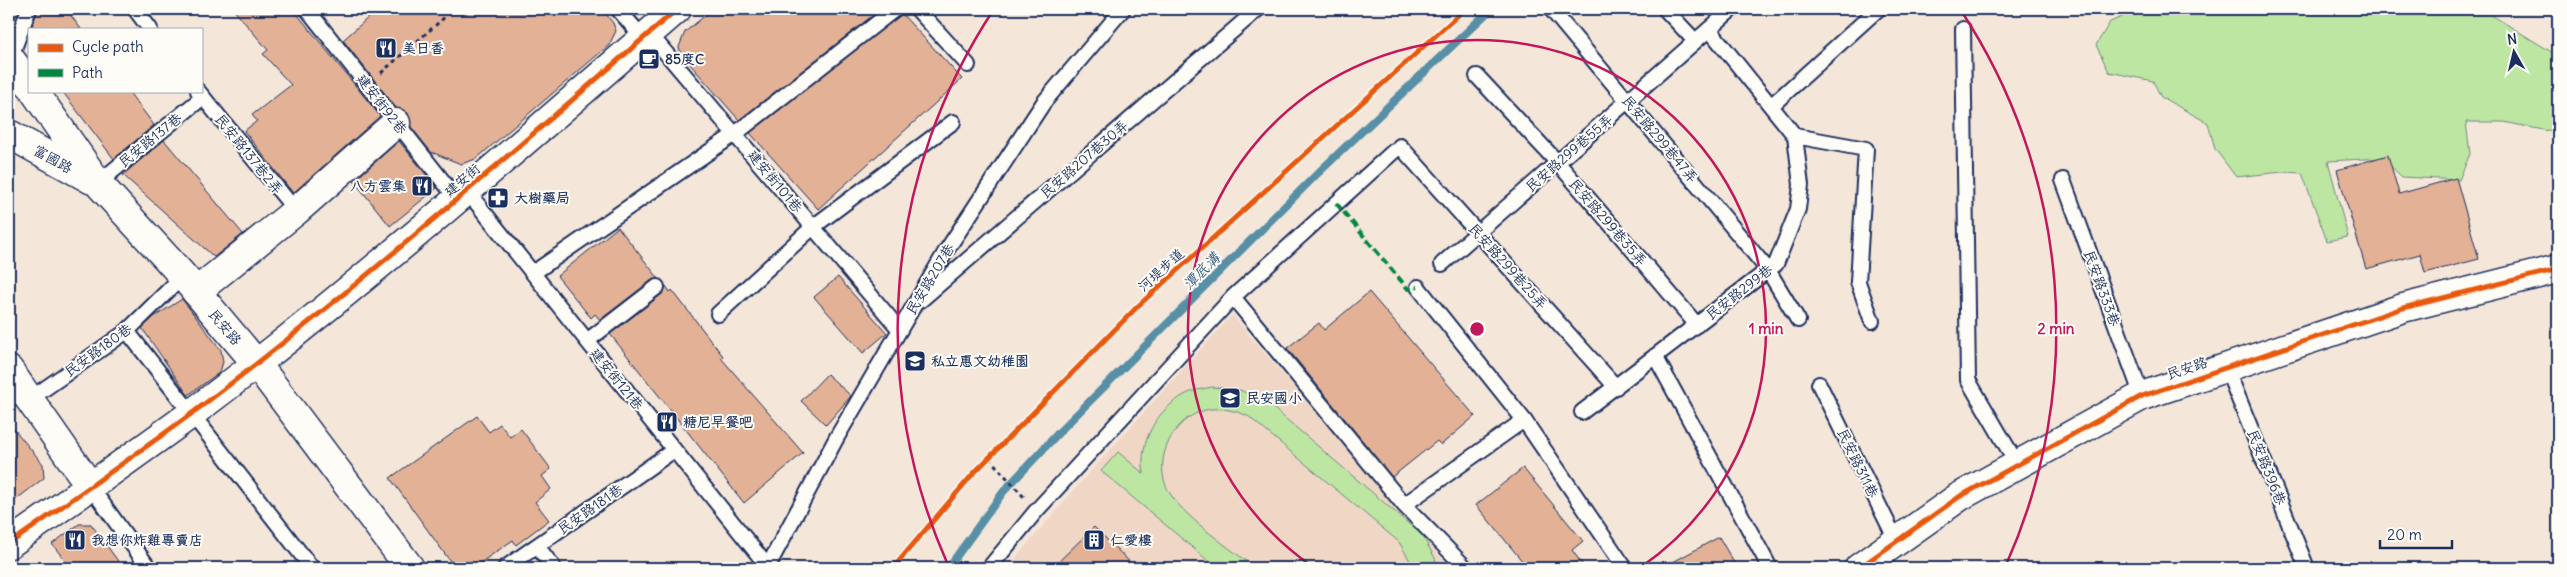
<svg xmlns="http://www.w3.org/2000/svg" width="2567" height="577" font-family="Delius,'LXGW WenKai TC',sans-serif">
	<rect width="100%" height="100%" fill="#f5e6da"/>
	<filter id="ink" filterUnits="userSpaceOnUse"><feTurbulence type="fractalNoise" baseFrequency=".02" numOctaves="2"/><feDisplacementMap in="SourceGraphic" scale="10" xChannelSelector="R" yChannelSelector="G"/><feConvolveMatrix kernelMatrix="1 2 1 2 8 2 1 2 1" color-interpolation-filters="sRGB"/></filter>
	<g filter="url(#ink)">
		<!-- built -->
		<path fill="#f0d6c5" d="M 1232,315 L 1450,568 L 1007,568 L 1082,481 Z"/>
		<!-- green -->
		<path fill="#bde6a2" stroke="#6c8a80" d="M 2141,9 L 2476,9 L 2490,14 L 2558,56 L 2558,133 L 2504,122 L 2466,122 L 2470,154 L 2459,180 L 2402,177 L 2382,158 L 2328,161 L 2348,237 L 2327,241 L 2302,173 L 2282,172 L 2236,177 L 2215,149 L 2208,123 L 2161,97 L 2153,81 L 2109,72 L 2096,45 L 2110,22 Z
			M 1212,387 L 1240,390 L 1266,402 L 1422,535 L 1435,558 L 1437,568 L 1411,568 L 1409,559 L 1399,542 L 1248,416 C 1236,411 1224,408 1211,409 C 1173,414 1149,463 1171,495 C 1189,521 1230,548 1255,568 L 1217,568 L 1101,471 L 1118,452 L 1144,474 C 1138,442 1157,409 1186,394 C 1193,390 1203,389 1212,387 Z"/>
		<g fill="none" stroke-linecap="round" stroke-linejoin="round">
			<!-- stream -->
			<path stroke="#568fa6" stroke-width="8" d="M 948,568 L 1004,491 L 1062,429 L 1319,172 L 1491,9"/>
		</g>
		<!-- building -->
		<path fill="#e3b195" stroke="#1b2f5e" d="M 38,9 L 66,9 L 81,29 L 31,29 Z
			M 233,9 L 293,9 L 380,116 L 293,193 L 244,131 L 257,121 L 252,115 L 291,85 L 263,54 L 268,50 Z
			M 378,9 L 602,9 L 613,23 L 616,31 L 609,45 L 476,159 L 461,164 L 431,152 L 411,127 L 408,113 L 396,108 L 343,40 Z
			M 713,9 L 881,9 L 739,120 L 681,54 L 679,47 L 685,32 Z
			M 902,14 L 962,79 L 818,209 L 750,133 Z
			M 62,91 L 128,91 L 154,125 L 114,159 Z
			M 164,140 L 243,234 L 214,257 L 123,175 Z
			M 399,141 L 437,188 L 390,226 L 354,181 Z
			M 2388,155 L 2399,194 L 2456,178 L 2479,259 L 2425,273 L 2420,254 L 2366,269 L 2337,170 Z
			M 618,227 L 659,279 L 652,280 L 600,320 L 595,314 L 591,318 L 557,276 Z
			M 838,277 L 887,333 L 863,353 L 814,297 Z
			M 666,286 L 670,292 L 672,290 L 723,356 L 721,358 L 803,453 L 744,503 L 610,334 L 662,294 Z
			M 1369,292 L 1475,416 L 1441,445 L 1437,441 L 1392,477 L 1287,348 L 1319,323 L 1324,330 Z
			M 182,299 L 221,350 L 223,362 L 220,372 L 188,395 L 142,328 L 154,317 Z
			M 827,374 L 851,396 L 826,425 L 801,401 Z
			M 477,416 L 489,432 L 500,424 L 510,437 L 521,429 L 551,469 L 542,476 L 551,489 L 535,502 L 549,520 L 516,545 L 513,540 L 473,568 L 455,568 L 390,478 Z
			M 9,423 L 43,464 L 44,478 L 9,505 Z
			M 1523,468 L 1583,541 L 1572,550 L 1585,568 L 1528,568 L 1476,505 Z
			M 79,524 L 91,524 L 123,568 L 71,568 L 52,544 Z
			M 1094,527 L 1136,568 L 1052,568 Z
			M 1719,537 L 1737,568 L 1662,568 Z"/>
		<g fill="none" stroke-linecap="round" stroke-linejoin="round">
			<!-- service casing -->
			<g stroke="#1b2f5e" stroke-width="18">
				<path id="service" d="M 135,9 L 150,29
					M 307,9 L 457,199
					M 618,9 L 643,38
					M 917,9 L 968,65
					M 1551,9 L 1768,270 L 1798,320
					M 1665,9 L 1695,41
					M 1963,29 L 1968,380 L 2017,464
					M 649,33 L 900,330
					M 10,59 L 29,9
					M 1477,76 L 1558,163 L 1697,325
					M 198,91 L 296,211
					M 1771,106 L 1878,9
					M 1795,136 L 1866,149 L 1858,282 L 1872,321
					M 1400,146 L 1616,387
					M 2063,180 L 2142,396
					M 98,183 L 203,97
					M 467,191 L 768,567
					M 1442,264 L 1732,9
					M 533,273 L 735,134 L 895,9
					M 1418,287 L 1524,420 L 1625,568
					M 1233,297 L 1404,505 L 1466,568
					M 921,300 L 1258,9
					M 718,314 L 813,227 L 953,122
					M 127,331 L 312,568
					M 587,341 L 657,287
					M 1655,356 L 1770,568
					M 2226,367 L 2307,568
					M 1819,384 L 1897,542
					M 30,399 L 127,331 L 183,276
					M 1582,412 L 1776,264 L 1798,209 L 1801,185 L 1795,136 L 1709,29
					M 90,486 L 149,568
					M 1404,505 L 1524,420
					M 537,546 L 554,568
					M 505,568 L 674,450
					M 767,568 L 837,437 L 946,251 L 1044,102 L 1123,9
					M 989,568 L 1036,511 L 1233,297 L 1394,151"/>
			</g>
			<!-- minor casing -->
			<g stroke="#1b2f5e" stroke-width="31">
				<path id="minor" d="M 196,292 L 296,211 L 396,123
					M 9,370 L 90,486
					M 9,544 C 70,501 131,458 191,414 C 360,287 518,147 677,9"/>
			</g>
			<!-- tertiary casing -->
			<g stroke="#1b2f5e" stroke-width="31">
				<path id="tertiary" d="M 9,57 L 29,84
					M 34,91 L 98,183 L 183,276 L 256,363 L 410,568
					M 9,134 L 92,180
					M 1859,568 L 1959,497 L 2142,396 L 2403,308 L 2558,269"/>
			</g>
			<!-- path -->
			<path stroke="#1b2f5e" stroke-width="3" stroke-dasharray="4 4" stroke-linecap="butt" d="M 381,73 L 454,9
				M 989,458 L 1024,497"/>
			<!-- service -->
			<use href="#service" stroke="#fdfcf7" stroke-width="14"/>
			<!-- minor -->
			<use href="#minor" stroke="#fdfcf7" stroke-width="28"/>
			<!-- tertiary -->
			<use href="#tertiary" stroke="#fdfcf7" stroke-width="28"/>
			<!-- quiet -->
			<path stroke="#00873e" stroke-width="4" stroke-dasharray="8 4" stroke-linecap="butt" d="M 1336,203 L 1408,289 L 1418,287"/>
			<!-- cycleway casing -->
			<g stroke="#fdfcf7" stroke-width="8">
				<path id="cycleway" d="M 9,544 C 70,501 131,458 191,414 C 360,287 518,147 677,9
					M 893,568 L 972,475 L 1138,306 L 1465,9
					M 1859,568 L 1959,497 L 2142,396 L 2403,308 L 2558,269"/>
			</g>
			<!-- cycleway -->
			<use href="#cycleway" stroke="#e8590c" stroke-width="5"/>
		</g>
	</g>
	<!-- distance rings -->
	<g fill="none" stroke="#c2185b" stroke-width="2.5">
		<path d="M1313 567A289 289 0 1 1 1641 567"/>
		<path d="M948 565A579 579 0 0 1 994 9M1960 9A579 579 0 0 1 2006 565"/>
	</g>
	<!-- icons -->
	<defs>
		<g id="restaurant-square" transform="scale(1.125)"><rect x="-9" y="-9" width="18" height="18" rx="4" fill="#1b2f5e" stroke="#fdfcf7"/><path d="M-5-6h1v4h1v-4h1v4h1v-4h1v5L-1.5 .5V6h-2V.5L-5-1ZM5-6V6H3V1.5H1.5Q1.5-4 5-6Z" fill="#fff"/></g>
		<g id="cafe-square" transform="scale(1.125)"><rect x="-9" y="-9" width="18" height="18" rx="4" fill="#1b2f5e" stroke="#fdfcf7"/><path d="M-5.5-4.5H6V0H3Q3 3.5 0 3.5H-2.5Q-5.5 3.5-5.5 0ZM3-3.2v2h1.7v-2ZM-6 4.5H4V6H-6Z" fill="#fff"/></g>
		<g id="pharmacy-square" transform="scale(1.125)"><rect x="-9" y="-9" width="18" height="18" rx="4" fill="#1b2f5e" stroke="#fdfcf7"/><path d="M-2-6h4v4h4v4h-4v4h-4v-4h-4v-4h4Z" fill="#fff"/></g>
		<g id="school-square" transform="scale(1.125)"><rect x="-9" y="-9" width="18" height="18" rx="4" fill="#1b2f5e" stroke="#fdfcf7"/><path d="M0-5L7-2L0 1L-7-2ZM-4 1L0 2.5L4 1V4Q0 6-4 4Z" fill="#fff"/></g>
		<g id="building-square" transform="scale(1.125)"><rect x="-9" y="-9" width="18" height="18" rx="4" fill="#1b2f5e" stroke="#fdfcf7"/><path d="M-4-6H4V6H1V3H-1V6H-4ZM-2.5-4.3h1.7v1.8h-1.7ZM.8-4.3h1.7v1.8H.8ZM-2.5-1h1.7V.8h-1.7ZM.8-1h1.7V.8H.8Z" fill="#fff"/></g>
	</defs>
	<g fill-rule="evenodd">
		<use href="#restaurant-square" x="386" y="48"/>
		<use href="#cafe-square" x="649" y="59"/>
		<use href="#restaurant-square" x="422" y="186"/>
		<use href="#pharmacy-square" x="498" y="198"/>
		<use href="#school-square" x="915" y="361"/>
		<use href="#school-square" x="1230" y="398"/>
		<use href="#restaurant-square" x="667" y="422"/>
		<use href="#restaurant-square" x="75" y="540"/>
		<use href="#building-square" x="1094" y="540"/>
	</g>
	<g text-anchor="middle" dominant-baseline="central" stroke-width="4" stroke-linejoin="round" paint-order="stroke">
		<!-- poi labels -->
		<g font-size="14" font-weight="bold" fill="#1b2f5e" stroke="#fdfcf7" text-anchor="start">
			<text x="402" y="48">美日香</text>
			<text x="665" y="59">85度C</text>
			<text x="406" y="186" text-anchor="end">八方雲集</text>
			<text x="514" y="198">大樹藥局</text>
			<text x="931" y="361">私立惠文幼稚園</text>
			<text x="1246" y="398">民安國小</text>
			<text x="683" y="422">糖尼早餐吧</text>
			<text x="91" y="540">我想你炸雞專賣店</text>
			<text x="1110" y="540">仁愛樓</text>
		</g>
		<!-- street labels -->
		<g font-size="14" fill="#1b2f5e" stroke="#fdfcf7">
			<text transform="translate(382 104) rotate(52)">建安街92巷</text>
			<text transform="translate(1660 139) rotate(50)">民安路299巷47弄</text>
			<text transform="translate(150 140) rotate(-39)">民安路137巷</text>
			<text transform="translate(1569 153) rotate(-41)">民安路299巷55弄</text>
			<text transform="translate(249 154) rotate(51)">民安路137巷2弄</text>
			<text transform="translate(53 159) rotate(29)">富國路</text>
			<text transform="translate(1084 159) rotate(-41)">民安路207巷30弄</text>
			<text transform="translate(462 180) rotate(-41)">建安街</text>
			<text transform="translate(775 181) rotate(50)">建安街101巷</text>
			<text transform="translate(1608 222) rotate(49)">民安路299巷35弄</text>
			<text transform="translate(1508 266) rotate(48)">民安路299巷25弄</text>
			<text transform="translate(1161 270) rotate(-42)">河堤步道</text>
			<text transform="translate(930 279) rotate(-59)">民安路207巷</text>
			<text transform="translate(2102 288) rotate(70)">民安路333巷</text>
			<text transform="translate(1739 292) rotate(-38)">民安路299巷</text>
			<text transform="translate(225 327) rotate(50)">民安路</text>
			<text transform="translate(98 350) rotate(-36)">民安路180巷</text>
			<text transform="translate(2187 368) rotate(-19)">民安路</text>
			<text transform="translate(617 379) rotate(51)">建安街121巷</text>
			<text transform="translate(1858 463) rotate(64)">民安路311巷</text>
			<text transform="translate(2267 467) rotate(68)">民安路396巷</text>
			<text transform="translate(590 509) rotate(-35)">民安路181巷</text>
		</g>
		<!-- water labels -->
		<g font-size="15" font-style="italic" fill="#395f82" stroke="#fdfcf7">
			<text transform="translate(1201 271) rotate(-45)">潭底溝</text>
		</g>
	</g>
	<circle cx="1477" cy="329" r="8" fill="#c2185b" stroke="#fdfcf7" stroke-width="2.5"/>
	<g font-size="15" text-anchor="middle" font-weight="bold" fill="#c2185b" stroke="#fdfcf7" stroke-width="4" stroke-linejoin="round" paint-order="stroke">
		<text x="1766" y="334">1 min</text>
		<text x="2056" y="334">2 min</text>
	</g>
	<!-- margin -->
	<rect width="2567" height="577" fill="none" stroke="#fdfcf7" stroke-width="30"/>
	<rect x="15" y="15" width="2537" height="547" fill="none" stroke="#1b2f5e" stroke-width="2" filter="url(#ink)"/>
	<!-- legend -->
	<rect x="28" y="28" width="175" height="65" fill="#fdfcf7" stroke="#a3aaba"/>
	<rect x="38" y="44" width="25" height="8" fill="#e8590c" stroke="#a3aaba"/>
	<text x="72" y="52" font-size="15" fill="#1b2f5e">Cycle path</text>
	<rect x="38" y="69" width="25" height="8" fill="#00873e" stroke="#a3aaba"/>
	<text x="72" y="78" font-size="15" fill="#1b2f5e">Path</text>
	<!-- north arrow -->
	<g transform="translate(2514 52) rotate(352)" stroke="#fdfcf7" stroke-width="4" paint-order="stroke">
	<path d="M0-4L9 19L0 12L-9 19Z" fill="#1b2f5e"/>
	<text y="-8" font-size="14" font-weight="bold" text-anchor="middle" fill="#1b2f5e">N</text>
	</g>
	<!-- scale -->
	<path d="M2380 540v8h72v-8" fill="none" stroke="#1b2f5e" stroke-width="2.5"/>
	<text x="2387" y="540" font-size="15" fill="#1b2f5e" stroke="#fdfcf7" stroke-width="4" paint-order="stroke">20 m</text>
</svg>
